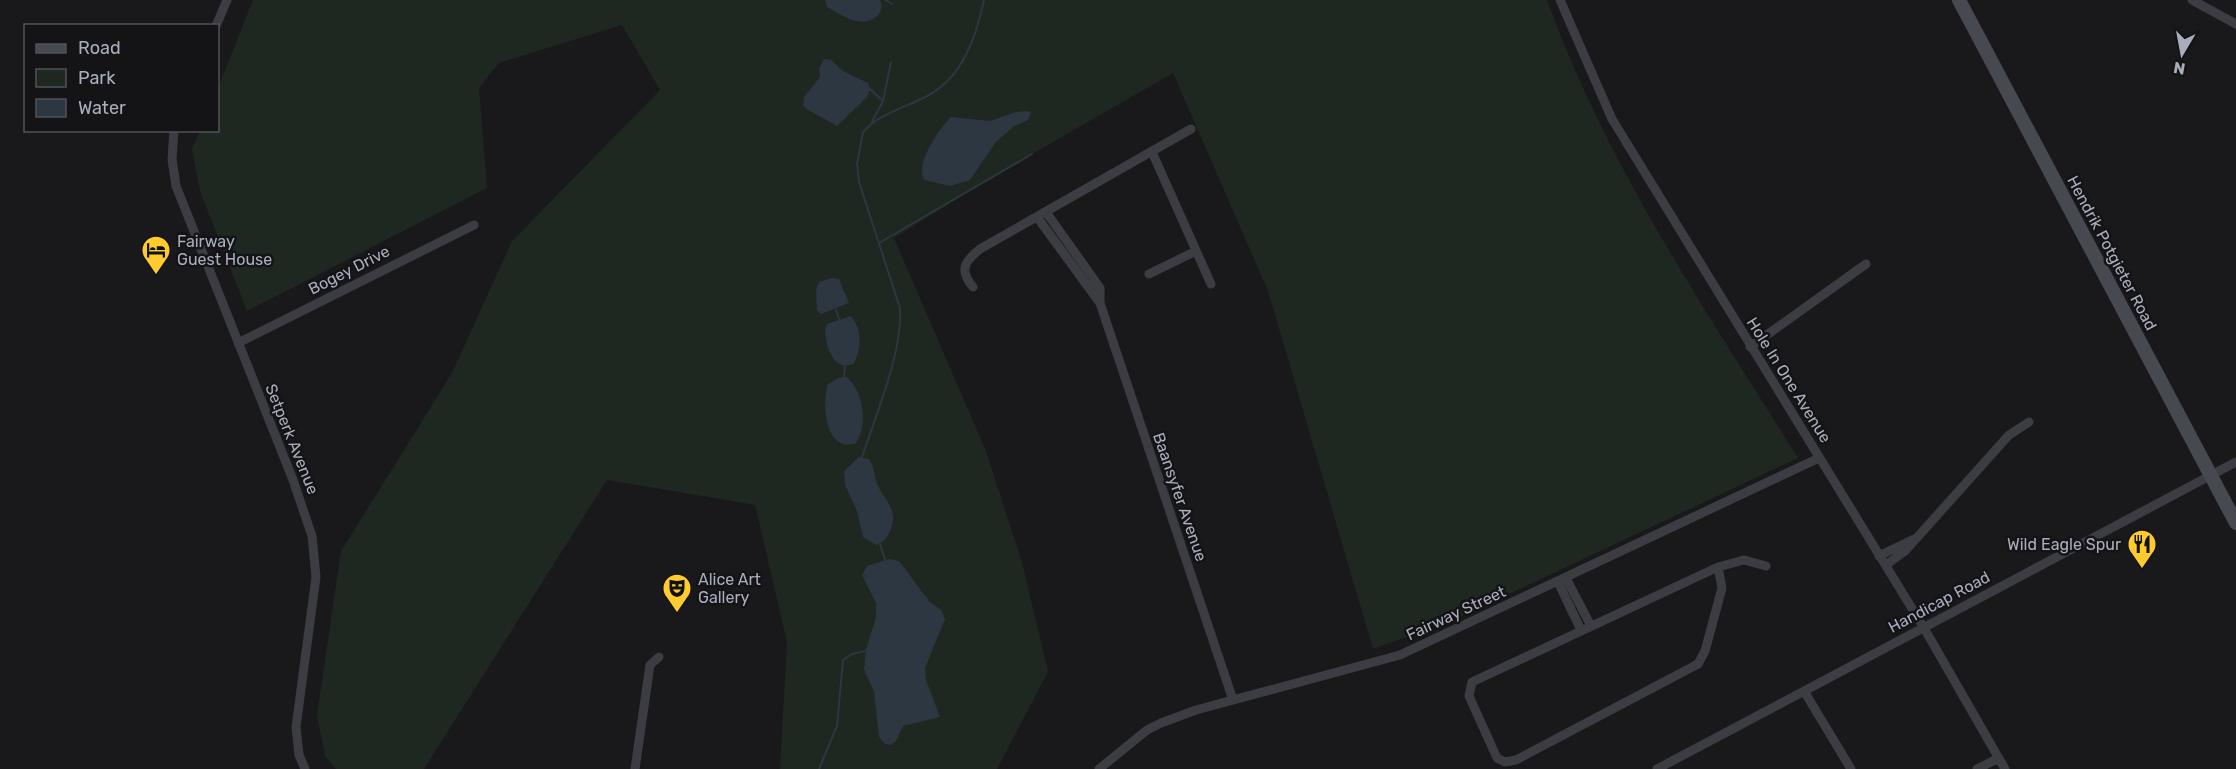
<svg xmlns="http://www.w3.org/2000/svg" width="2236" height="769" font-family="Rubik,sans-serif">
	<rect width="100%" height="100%" fill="#19191c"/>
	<!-- green -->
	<path fill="#1e2720" d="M 253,0 L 1547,0 C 1607,165 1706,311 1798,458 L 1458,618 L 1373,649 L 1268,291 L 1173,73 L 994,176 L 894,238 L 986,451 L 1023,566 L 1048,672 L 997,769 L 780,769 L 787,642 L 755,505 L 607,480 L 424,769 L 336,769 L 325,756 L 317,715 L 341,551 L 452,373 L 512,241 L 660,90 L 622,25 L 499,63 L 479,88 L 487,188 L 247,311 L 200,191 L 192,149 L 200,131 L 218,130 L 218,88 Z"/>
	<!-- water -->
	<path fill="#2d3741" d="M 825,0 L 880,0 C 883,7 882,12 876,17 C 860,29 842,15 827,7 Z
		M 824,59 L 831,60 L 843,71 L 868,83 L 870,89 L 867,97 L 837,126 L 808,110 L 803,105 L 804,97 L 820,77 L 819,69 Z
		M 1028,111 L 1031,113 L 1028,120 L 1014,126 L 996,142 L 970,180 L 950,186 L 924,180 C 915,163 939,129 951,117 L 990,121 L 1016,112 Z
		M 832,278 L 839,279 L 849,303 L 821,314 L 817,310 L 816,290 L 819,282 Z
		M 851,316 C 862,330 862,347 854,363 C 833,376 821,337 827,324 Z
		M 847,377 C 864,393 868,424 856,443 C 826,454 821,405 828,384 L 838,378 Z
		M 859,457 L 869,459 C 875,468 874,477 878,486 C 886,502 898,510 891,529 C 887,537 885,542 876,545 L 863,537 L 857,511 L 845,485 L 844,471 Z
		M 889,559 L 899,561 L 929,601 L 941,610 L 945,619 L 925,668 L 926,680 L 940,717 L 903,726 L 896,741 L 891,745 L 885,744 L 879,737 L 874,691 L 864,670 L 866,649 L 876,618 L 876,603 L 862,575 L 867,566 Z"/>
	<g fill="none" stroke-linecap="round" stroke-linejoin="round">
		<!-- stream -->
		<path stroke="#2d3741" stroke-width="2" d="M 885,0 L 892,4
			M 870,89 L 883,101
			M 872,122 L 883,101 L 891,62
			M 879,243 L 1032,154
			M 836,310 L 839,319
			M 844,377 L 845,366
			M 862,457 C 876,415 903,351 900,308 L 859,182 L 857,164 L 863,132 C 880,113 905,108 927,96 C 963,77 976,37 984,0
			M 880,544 L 885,560
			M 819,769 L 837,726 L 843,660 L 852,654 L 866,651"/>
		<!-- minor -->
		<path stroke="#3c3c43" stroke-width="9" d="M 1560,0 L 1612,119 L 1924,628 L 2005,769
			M 2192,0 L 2236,24
			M 216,26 L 227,0
			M 174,130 L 172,159 L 176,186 L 293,480 L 312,536 L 316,577 L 296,727 L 299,755 L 305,769
			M 1152,152 L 1211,284
			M 1046,212 L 1100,288 L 1100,303 L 1233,700
			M 1037,217 L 1100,303
			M 1149,274 L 1196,251
			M 973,287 C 959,270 964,262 980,249 L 1191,129
			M 238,343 L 474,225
			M 1750,347 L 1866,264
			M 1879,556 L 1914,539
			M 1886,565 L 1905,551 L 2009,435 L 2029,422
			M 1718,567 L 1722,588 L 1705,651 L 1698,664 L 1516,760 L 1505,762 L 1497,758 L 1469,696 L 1472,682 Z
			M 1718,567 L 1744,560 L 1766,566
			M 1566,578 L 1591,626
			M 1558,582 L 1581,630
			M 1804,691 L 1851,769
			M 635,769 L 650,665 L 659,657
			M 1099,769 L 1147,730 L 1161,723 L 1196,710 L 1400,655 L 1819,458
			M 1657,769 L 2236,462
			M 1977,769 L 1999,758"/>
		<!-- secondary -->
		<path stroke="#474951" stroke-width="14" d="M 1959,0 L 2236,523"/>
	</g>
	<!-- icons -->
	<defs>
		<g id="hotel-pin" transform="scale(1.5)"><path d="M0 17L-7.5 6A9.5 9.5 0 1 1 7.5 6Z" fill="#ffcb2d" stroke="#141417"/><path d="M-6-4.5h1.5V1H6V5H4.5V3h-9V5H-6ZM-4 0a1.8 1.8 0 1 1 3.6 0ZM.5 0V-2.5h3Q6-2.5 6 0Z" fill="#111"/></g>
		<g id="restaurant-pin" transform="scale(1.5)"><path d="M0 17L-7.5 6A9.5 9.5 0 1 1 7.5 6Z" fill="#ffcb2d" stroke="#141417"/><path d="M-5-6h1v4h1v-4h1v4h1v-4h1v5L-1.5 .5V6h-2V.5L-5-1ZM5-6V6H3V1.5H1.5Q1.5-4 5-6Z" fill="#111"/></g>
		<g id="theatre-pin" transform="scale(1.5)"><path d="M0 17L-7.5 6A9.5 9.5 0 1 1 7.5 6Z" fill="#ffcb2d" stroke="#141417"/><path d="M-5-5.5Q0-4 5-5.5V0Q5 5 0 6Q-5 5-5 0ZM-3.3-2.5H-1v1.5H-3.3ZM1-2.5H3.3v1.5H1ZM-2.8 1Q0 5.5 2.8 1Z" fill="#111"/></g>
	</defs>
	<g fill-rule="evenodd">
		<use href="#hotel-pin" x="156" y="250"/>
		<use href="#restaurant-pin" x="2142" y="544"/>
		<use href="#theatre-pin" x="677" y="588"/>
	</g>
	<g text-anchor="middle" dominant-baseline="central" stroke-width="5" stroke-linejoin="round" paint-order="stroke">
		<!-- poi labels -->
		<g font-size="16" fill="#aaaebc" stroke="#141417" text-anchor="start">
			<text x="177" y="241">Fairway<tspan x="177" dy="18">Guest House</tspan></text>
			<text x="2121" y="544" text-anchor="end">Wild Eagle Spur</text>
			<text x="698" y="579">Alice Art<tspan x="698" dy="18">Gallery</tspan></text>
		</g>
		<!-- street labels -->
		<g font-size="16" fill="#aaaebc" stroke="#141417">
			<text transform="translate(2112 253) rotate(62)">Hendrik Potgieter Road</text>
			<text transform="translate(349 270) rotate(-27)">Bogey Drive</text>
			<text transform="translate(1789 380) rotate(58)">Hole In One Avenue</text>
			<text transform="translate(292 439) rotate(68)">Setperk Avenue</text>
			<text transform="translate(1180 497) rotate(71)">Baansyfer Avenue</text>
			<text transform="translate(1939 602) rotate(-28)">Handicap Road</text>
			<text transform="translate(1456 613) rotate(-25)">Fairway Street</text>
		</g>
	</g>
	<!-- legend -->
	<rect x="24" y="24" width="195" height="108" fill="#141417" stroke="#505259" stroke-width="1.5"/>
	<rect x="36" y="44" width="30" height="9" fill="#474951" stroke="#505259" stroke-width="1.5"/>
	<text x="78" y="54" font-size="18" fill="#aaaebc">Road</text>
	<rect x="36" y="69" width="30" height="18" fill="#1e2720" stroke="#505259" stroke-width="1.5"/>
	<text x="78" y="84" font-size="18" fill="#aaaebc">Park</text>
	<rect x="36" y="99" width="30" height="18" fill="#2d3741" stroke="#505259" stroke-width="1.5"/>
	<text x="78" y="114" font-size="18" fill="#aaaebc">Water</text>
	<!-- north arrow -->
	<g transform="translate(2182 54) rotate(190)" stroke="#141417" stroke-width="4.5" paint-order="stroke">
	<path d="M0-4.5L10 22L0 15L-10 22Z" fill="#aaaebc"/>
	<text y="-9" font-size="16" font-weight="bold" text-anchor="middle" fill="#aaaebc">N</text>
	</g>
</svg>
